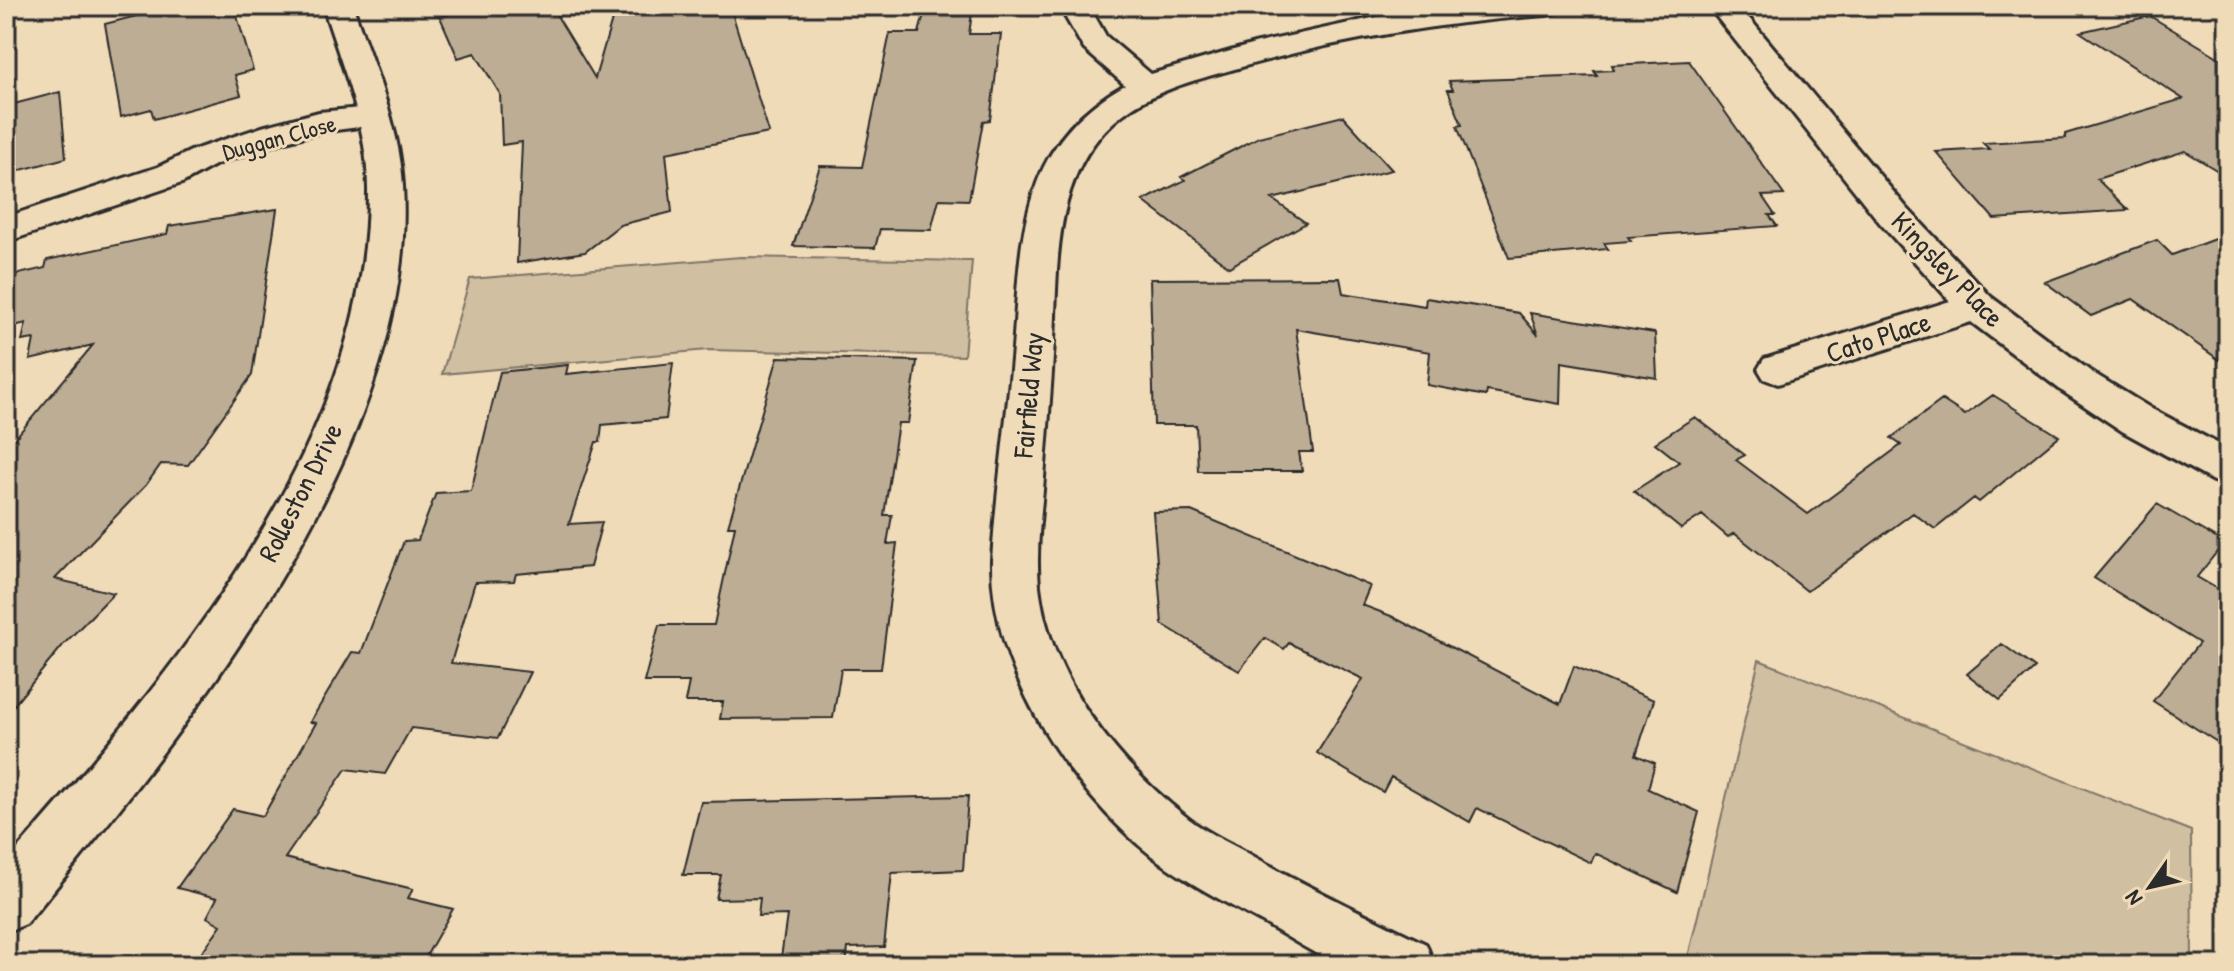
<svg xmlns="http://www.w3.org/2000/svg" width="2234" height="971" font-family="'Patrick Hand',sans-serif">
	<rect width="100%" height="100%" fill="#f0dbb9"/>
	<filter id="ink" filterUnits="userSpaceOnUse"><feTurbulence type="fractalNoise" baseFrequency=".0125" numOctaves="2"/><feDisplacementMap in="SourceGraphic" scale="16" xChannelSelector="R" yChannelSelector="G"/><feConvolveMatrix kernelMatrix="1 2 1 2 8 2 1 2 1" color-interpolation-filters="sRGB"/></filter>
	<g filter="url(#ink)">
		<!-- green -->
		<path fill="#d0bfa1" stroke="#7e7566" stroke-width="2" d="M 741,257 L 972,261 L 964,356 L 708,350 L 442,374 L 470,279 Z
			M 1759,660 L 2191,831 L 2192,965 L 1686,965 Z"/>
		<!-- building -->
		<path fill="#bdad94" stroke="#2b2b2b" stroke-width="2" d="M 175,6 L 234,6 L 253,70 L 235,75 L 241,95 L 154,119 L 151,109 L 121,117 L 105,24 Z
			M 480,6 L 551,6 L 595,78 L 616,6 L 730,6 L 769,133 L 666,153 L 672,212 L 620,225 L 585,252 L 517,263 L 522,142 L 502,145 L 500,94 L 475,53 L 458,58 L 440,17 Z
			M 926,6 L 973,6 L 969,34 L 1001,34 L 990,120 L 983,121 L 969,200 L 939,199 L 931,230 L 880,229 L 875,248 L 793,246 L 820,166 L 862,167 L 890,33 L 919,33 Z
			M 2150,16 L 2228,63 L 2228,177 L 2185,151 L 2097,179 L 2128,210 L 1994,219 L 1936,152 L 1989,149 L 1983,143 L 2066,138 L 2065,134 L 2183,99 L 2080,32 Z
			M 1689,61 L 1784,195 L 1762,196 L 1775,215 L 1769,215 L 1777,226 L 1628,237 L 1631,241 L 1604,243 L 1608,249 L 1509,258 L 1457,126 L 1462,125 L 1448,90 L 1453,90 L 1449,81 L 1597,76 L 1594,71 L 1614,70 L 1612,65 Z
			M 60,92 L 66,158 L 6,174 L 6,106 Z
			M 1343,116 L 1392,170 L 1272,199 L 1306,223 L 1229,267 L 1143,201 L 1185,180 L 1181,177 L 1259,137 Z
			M 277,209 L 252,375 L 188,465 L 161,464 L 146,485 L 55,579 L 114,593 L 63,645 L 6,715 L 6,449 L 93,345 L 30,360 L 34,339 L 22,341 L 26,323 L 6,328 L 6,277 L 45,268 L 47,260 L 167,234 L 169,226 Z
			M 2228,234 L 2228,366 L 2133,299 L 2091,316 L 2045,282 L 2157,240 L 2172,255 Z
			M 1340,278 L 1343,293 L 1425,306 L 1426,298 L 1519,313 L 1538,335 L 1530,313 L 1655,333 L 1657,378 L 1561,362 L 1560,404 L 1487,391 L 1486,396 L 1427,385 L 1430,352 L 1296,329 L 1313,452 L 1299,452 L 1302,471 L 1198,471 L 1196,425 L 1154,425 L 1150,279 Z
			M 778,357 L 917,361 L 908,423 L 898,423 L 884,515 L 892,515 L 887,544 L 897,543 L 881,669 L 841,669 L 833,718 L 720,719 L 723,702 L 685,702 L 689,682 L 644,682 L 659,625 L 714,625 L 735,526 L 728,526 Z
			M 673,363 L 666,419 L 602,425 L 600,442 L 596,442 L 569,524 L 602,522 L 590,567 L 516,574 L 514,581 L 475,582 L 451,663 L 530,672 L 498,738 L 411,728 L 385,774 L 346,769 L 285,858 L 413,889 L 408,898 L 453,909 L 421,965 L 193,965 L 221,925 L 207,917 L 217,898 L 177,888 L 233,809 L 263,816 L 316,723 L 310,722 L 352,652 L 361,653 L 404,541 L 418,540 L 436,493 L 471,491 L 500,372 L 568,365 L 566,374 Z
			M 1993,395 L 2059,436 L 1979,502 L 1974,498 L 1935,529 L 1913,513 L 1807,591 L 1734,533 L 1728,537 L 1702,515 L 1681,529 L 1634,491 L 1679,462 L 1655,443 L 1695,417 L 1745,455 L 1736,460 L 1808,514 L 1901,445 L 1891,438 L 1942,400 L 1965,415 Z
			M 2157,504 L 2224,543 L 2197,577 L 2228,595 L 2228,749 L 2153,701 L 2199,643 L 2094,578 Z
			M 1191,511 L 1370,586 L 1362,605 L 1391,616 L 1560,704 L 1574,666 L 1654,700 L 1636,755 L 1655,763 L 1648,789 L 1699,812 L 1677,892 L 1595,853 L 1591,863 L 1477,808 L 1470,822 L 1391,777 L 1383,792 L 1317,753 L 1363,679 L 1289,643 L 1284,649 L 1265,638 L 1239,671 L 1162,624 L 1153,512 Z
			M 2002,644 L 2035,668 L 2000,700 L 1967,674 Z
			M 968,796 L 963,870 L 892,873 L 884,947 L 848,948 L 846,965 L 780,965 L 787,915 L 758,916 L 760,898 L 716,899 L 721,875 L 683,875 L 701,802 Z"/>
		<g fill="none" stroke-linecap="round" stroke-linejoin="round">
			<!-- street casing -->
			<g stroke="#2b2b2b" stroke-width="6">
				<path id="street" d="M 1059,6 L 1089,6 L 1106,36 L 1151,74 L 1258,43 L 1386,15 L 1449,6 L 1561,6 L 1557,12 L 1546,15 C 1439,23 1334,40 1231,70 C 1194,80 1153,91 1122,115 C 1052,169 1058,262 1054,341 C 1051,391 1047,440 1043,490 C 1040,522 1036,554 1039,586 C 1049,679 1118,764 1189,819 C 1209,834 1232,844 1253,856 C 1309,888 1368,916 1426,944 L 1434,965 C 1412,965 1362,970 1343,964 C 1315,956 1287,936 1262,922 C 1225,902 1185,882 1152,856 C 1070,791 990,668 992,560 C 996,493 1006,426 1012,359 C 1018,301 1016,239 1037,183 C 1053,140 1085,107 1125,85 L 1084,49 Z
					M 1708,6 L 1739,6 L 1906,207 L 1991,297 L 2090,371 L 2152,409 L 2228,449 L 2228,486 L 2213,481 L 2122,431 L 2062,391 L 1971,322 L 1778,384 L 1764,379 L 1758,369 L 1764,359 L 1950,301 L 1880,223 Z
					M 371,107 L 383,110 L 388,117 L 383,124 L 320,132 L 286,141 L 217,164 L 182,183 L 6,242 L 6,217 L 158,167 L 193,150 L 262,127 L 319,112 Z"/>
			</g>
			<!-- secondary casing -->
			<g stroke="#2b2b2b" stroke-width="6">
				<path id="secondary" d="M 323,6 L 353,6 C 372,64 400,125 403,186 C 419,446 183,734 26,924 L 6,932 L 6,862 C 168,678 370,447 368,188 C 368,127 341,64 323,6 Z"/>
			</g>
			<!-- street -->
			<use href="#street" fill="#f0dbb9" fill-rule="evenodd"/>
			<!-- secondary -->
			<use href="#secondary" fill="#f0dbb9" fill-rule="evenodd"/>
		</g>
	</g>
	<g text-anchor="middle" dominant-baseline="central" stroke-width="6" stroke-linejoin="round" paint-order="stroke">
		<!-- far-street labels -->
		<g font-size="24" fill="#2b2b2b" stroke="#f0dbb9">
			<text transform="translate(279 137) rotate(-15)">Duggan Close</text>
		</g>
		<!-- street labels -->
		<g font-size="28" fill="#2b2b2b" stroke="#f0dbb9">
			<text transform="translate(1948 269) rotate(46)">Kingsley Place</text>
			<text transform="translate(1878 337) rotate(-18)">Cato Place</text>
			<text transform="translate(1028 395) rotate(-85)">Fairfield Way</text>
			<text transform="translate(300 492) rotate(-63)">Rolleston Drive</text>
		</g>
	</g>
	<!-- margin -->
	<rect width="2234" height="971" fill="none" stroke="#f0dbb9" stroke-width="32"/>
	<rect x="16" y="16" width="2202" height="939" fill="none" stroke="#2b2b2b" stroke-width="3" filter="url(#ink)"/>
	<!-- north arrow -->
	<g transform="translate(2150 887) rotate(236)" stroke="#f0dbb9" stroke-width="6" paint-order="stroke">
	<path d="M0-6L14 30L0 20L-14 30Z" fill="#2b2b2b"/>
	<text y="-12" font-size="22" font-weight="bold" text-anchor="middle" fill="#2b2b2b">N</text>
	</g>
</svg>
